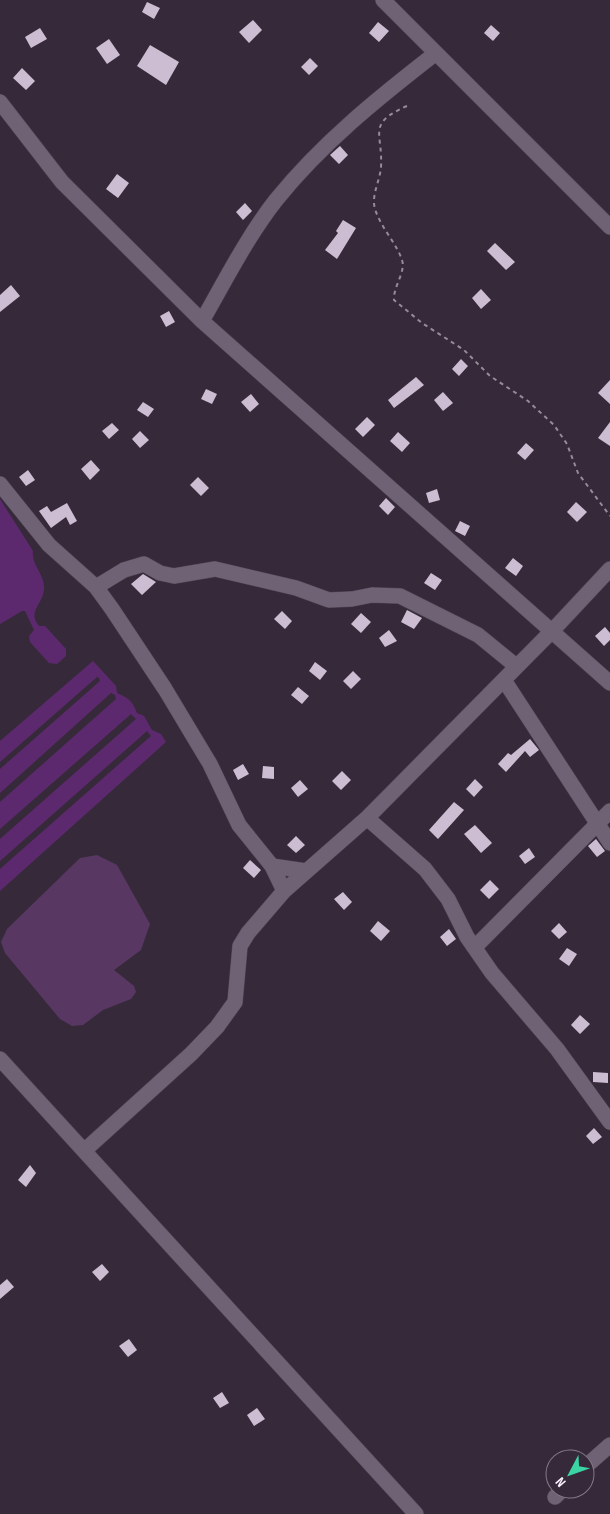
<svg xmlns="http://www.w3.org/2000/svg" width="610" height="1514" font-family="'Sofia Sans Condensed',sans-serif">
	<rect width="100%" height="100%" fill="#362a3a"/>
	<!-- green -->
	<path fill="#583763" d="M 97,855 L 117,865 L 150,924 L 141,950 L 114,970 L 134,986 L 136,992 L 131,999 L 103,1010 L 83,1025 L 72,1026 L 60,1019 L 5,953 L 1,942 L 7,929 L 80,858 Z"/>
	<!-- water -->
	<path fill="#5d296e" d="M 0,499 L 33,551 C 31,564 44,574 44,587 C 45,603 26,611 39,626 L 45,626 L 66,649 L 66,656 L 57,664 L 49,663 L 30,642 L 29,636 L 34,630 L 25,611 L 22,611 L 0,624 Z
		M 93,661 L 116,686 L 117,693 C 128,698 132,700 137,713 L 144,716 L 152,730 L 161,734 L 166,742 L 0,891 L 0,869 L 151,736 L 147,731 L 0,861 L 0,839 L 136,719 L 131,714 L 0,829 L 0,802 L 116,699 L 115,695 L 111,693 L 0,793 L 0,769 L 100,681 L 99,678 L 97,677 L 0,762 L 0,741 Z"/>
	<!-- building -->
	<path fill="#cdbdd2" d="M 147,2 L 160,8 L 154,19 L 142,12 Z
		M 253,20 L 262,30 L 249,43 L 239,32 Z
		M 378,22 L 389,31 L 379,42 L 369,33 Z
		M 491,25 L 500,33 L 493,41 L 484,33 Z
		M 40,28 L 47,39 L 31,48 L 25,37 Z
		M 109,39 L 120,55 L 107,64 L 96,48 Z
		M 150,45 L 179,62 L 166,85 L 137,66 Z
		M 310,58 L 318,66 L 309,75 L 301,67 Z
		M 22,68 L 35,81 L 26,90 L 13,78 Z
		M 340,146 L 348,155 L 339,164 L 330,155 Z
		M 117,174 L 129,183 L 118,198 L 106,189 Z
		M 245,203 L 252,211 L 243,220 L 236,212 Z
		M 343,220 L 356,228 L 337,259 L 325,250 L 338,233 L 336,231 Z
		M 495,243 L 515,262 L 506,270 L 487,251 Z
		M 11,285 L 20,296 L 0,312 L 0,295 Z
		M 481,289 L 491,300 L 481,309 L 472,298 Z
		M 169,311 L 175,322 L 166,327 L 160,316 Z
		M 461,359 L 468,366 L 459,376 L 452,369 Z
		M 416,377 L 424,385 L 394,408 L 388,400 Z
		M 610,380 L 610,404 L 598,393 Z
		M 206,389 L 217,394 L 212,404 L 201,399 Z
		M 443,392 L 453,403 L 443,411 L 434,400 Z
		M 251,394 L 259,404 L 250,412 L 241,402 Z
		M 143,402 L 154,409 L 148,417 L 137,410 Z
		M 367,417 L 375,425 L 363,437 L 355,429 Z
		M 610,422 L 610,446 L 598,438 Z
		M 112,423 L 119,430 L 109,439 L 102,431 Z
		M 140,431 L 149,440 L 140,448 L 132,439 Z
		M 398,432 L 410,443 L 402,452 L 390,441 Z
		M 526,443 L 534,450 L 525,460 L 517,453 Z
		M 91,460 L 100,470 L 90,480 L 81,469 Z
		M 28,470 L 35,480 L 26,486 L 19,477 Z
		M 198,477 L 209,488 L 201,496 L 190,485 Z
		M 437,489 L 440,500 L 429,503 L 426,493 Z
		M 386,498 L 395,507 L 388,515 L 379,506 Z
		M 576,502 L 587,512 L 577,522 L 567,512 Z
		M 67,503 L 77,521 L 70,525 L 66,517 L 51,528 L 39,511 L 47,506 L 51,512 Z
		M 460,521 L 470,526 L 465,536 L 455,531 Z
		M 513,558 L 523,566 L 516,576 L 505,568 Z
		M 431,573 L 442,580 L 435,590 L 424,583 Z
		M 143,574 L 156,582 L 142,595 L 131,584 Z
		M 407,610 L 422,618 L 414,629 L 401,622 Z
		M 282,611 L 292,621 L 285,629 L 274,619 Z
		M 361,613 L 371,622 L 361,633 L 351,624 Z
		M 605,627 L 610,633 L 610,640 L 604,646 L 595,636 Z
		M 389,630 L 397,641 L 385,647 L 379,638 Z
		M 315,662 L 327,671 L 320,680 L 309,671 Z
		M 353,671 L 361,679 L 351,689 L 343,681 Z
		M 298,687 L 309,696 L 302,704 L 291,695 Z
		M 530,739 L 539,750 L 530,757 L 525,751 L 506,772 L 498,764 L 508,753 L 511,755 Z
		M 243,764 L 249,774 L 238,780 L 233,770 Z
		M 263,766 L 274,767 L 274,779 L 262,778 Z
		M 342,771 L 351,780 L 341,790 L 332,781 Z
		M 475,779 L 483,787 L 474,797 L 466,789 Z
		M 300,780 L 308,789 L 298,797 L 291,788 Z
		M 454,802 L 464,810 L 438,839 L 429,830 Z
		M 475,825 L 492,843 L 481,853 L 464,834 Z
		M 296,836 L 305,845 L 296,853 L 287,845 Z
		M 596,839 L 605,851 L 597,857 L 588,846 Z
		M 529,848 L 535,857 L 525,864 L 519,856 Z
		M 250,860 L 261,870 L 254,878 L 243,868 Z
		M 490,880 L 499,889 L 489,899 L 480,890 Z
		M 343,892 L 352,902 L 344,910 L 334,899 Z
		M 378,921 L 390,931 L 381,941 L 370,931 Z
		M 559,923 L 567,932 L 559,939 L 551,931 Z
		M 449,929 L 456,939 L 447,946 L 440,937 Z
		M 567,948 L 577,954 L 569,966 L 559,959 Z
		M 580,1015 L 590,1024 L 580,1034 L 571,1025 Z
		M 593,1072 L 608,1073 L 608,1083 L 593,1082 Z
		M 594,1128 L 602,1137 L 593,1144 L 586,1136 Z
		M 30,1165 L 36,1173 L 26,1187 L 18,1180 Z
		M 102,1264 L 109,1272 L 100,1281 L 92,1272 Z
		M 7,1279 L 14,1287 L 0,1299 L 0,1285 Z
		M 129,1339 L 137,1350 L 128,1357 L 119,1346 Z
		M 222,1392 L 229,1403 L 220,1408 L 213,1398 Z
		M 257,1408 L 265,1419 L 254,1426 L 247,1415 Z"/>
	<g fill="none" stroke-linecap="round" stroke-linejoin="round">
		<!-- minor casing -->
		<g stroke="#524856" stroke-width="16">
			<path id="minor" d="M 383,0 L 610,227
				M 0,102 L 62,182 L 202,321 L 610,683
				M 202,321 C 225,281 247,237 276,200 C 322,143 378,98 436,53
				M 0,484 L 49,545 L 96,587 L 112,609 L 165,689 L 210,764 L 239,825 L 272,866 L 284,891
				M 96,587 L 124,570 L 144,564 L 160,573 L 174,576 L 215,569 L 296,588 L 329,600 L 352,599 L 372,595 L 400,596 L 478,635 L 516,666
				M 504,680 L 610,843
				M 367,818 L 425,869 L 448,899 L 467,937 L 492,973 L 557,1049 L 610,1122
				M 272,866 L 306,871
				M 476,946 L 610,811
				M 0,1059 L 416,1514
				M 85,1150 L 191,1054 L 217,1027 L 235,1002 L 240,946 L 248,933 L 284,891 L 367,818 L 553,630 L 610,569
				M 585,1467 L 610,1445
				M 555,1497 L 563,1489"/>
		</g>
		<!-- path -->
		<path stroke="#968c99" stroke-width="2" stroke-dasharray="4 4" stroke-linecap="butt" d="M 407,106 C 366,124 383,132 381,167 C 380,181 371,195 375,209 C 381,228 397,244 402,260 C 406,272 393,287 394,300 L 422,323 L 464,350 L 490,376 L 528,401 L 554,425 L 567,444 L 578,473 L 610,516"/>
		<!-- minor -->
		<use href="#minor" stroke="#706275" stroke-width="15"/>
	</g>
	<!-- north arrow -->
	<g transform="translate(570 1474) rotate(229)"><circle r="24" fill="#362a3a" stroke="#847a88"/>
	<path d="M0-4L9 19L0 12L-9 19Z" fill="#3bd4a4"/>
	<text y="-8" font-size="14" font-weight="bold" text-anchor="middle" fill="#faf2fd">N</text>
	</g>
</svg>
